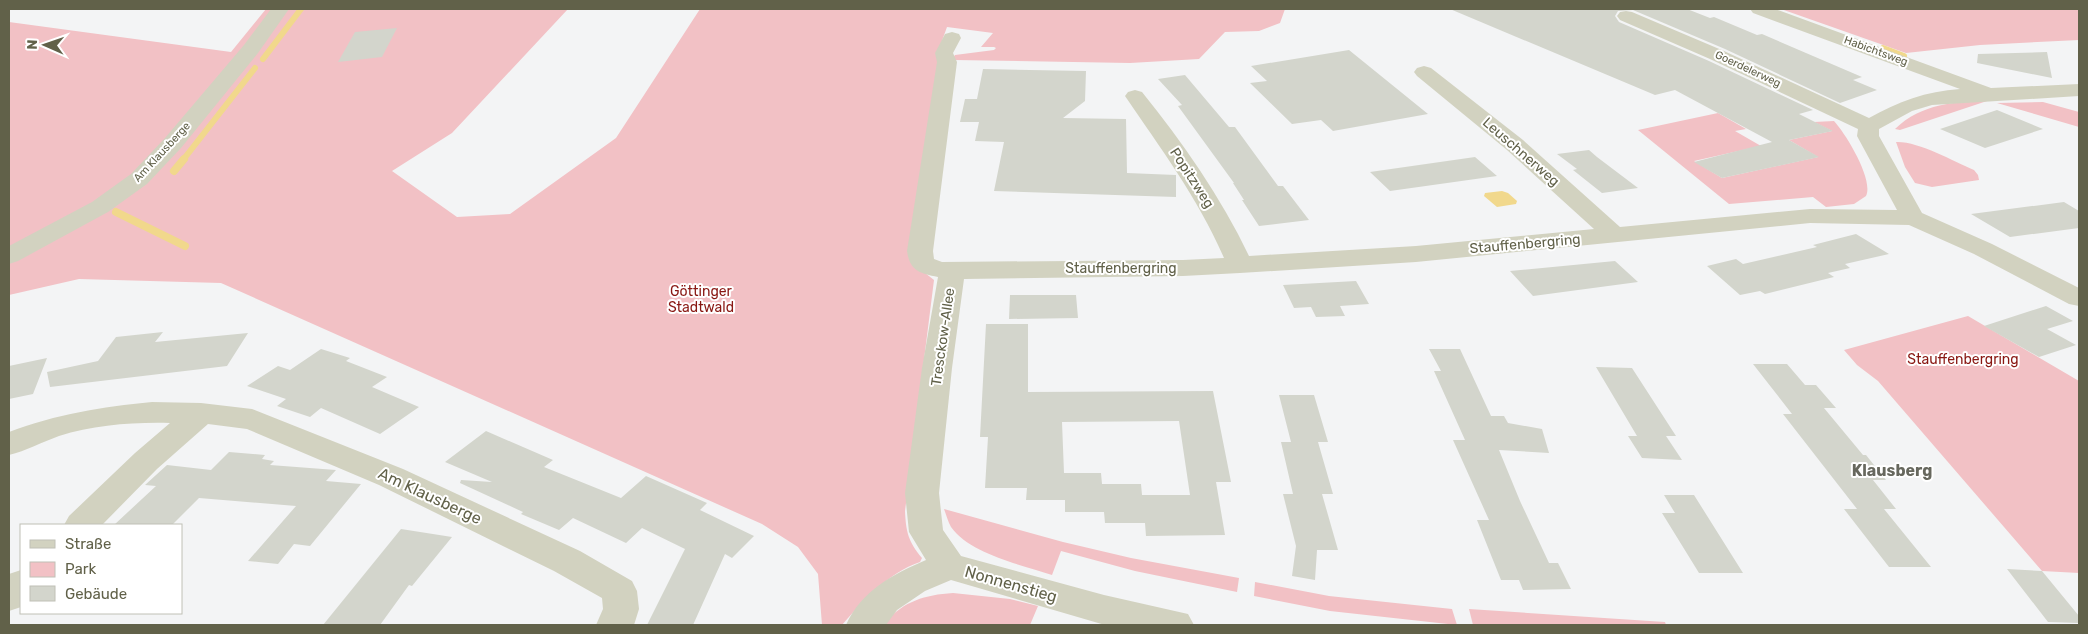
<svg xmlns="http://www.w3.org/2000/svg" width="2088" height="634" font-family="Rubik,sans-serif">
	<rect width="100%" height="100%" fill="#f3f4f5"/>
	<!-- green -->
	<path fill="#f2c1c5" d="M 266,9 L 568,9 L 452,133 L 392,171 L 457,217 L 510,214 L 616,138 L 700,9 L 1285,9 L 1280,23 L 1259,31 L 1225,32 L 1199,59 L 1130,63 L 954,60 L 953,58 L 955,55 L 994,50 L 996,48 L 994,47 L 981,47 L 993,33 L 947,27 L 939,49 L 915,265 L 934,280 L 905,511 C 906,532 908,541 922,558 L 920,562 C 888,573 864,600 842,625 L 822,625 L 818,574 L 798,547 L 762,524 L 221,283 L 79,279 L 9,295 L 9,22 L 231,52 Z
		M 1781,9 L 2079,9 L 2079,40 L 1980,45 L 1906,53 Z
		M 1990,100 L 1900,130 L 1895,129 C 1922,103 1955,102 1990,100 Z
		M 2043,102 L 2079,112 L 2079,127 L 1997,103 Z
		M 1718,113 L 1746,129 L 1735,131 L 1761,146 L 1694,161 L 1722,178 L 1818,157 L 1789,140 L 1832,131 L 1814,122 L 1834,121 C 1846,134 1874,180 1866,196 L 1854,204 L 1826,207 L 1813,197 L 1729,204 L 1638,130 Z
		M 1896,142 C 1918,141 1953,161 1974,170 L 1978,175 L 1979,180 L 1932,187 L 1915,183 L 1905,167 Z
		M 1968,316 L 2079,381 L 2079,573 L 2042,571 L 1878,381 L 1857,365 L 1844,350 Z
		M 944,509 L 1063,542 L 1131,558 L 1239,578 L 1237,592 L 1135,571 L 1061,551 L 1052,575 C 1022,565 970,554 951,527 C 948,522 946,514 944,509 Z
		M 1255,582 L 1329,596 L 1452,609 L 1457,625 L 1330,611 L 1254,596 Z
		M 953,593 L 1010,599 L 1038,606 L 1030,625 L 885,625 L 885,622 C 905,601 924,595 953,593 Z
		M 1469,609 L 1665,622 L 1666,625 L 1473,625 Z"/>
	<!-- water -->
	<path fill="#f1d88c" d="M 1502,191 L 1508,193 L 1517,201 L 1516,204 L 1497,207 L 1484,196 L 1485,193 Z"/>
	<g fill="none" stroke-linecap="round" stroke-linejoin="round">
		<!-- stream-far1 -->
		<path stroke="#f1d88c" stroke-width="6" d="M 1883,48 L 1904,56
			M 263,59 L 301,9
			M 183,160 L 255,68"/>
		<!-- stream -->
		<path stroke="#f1d88c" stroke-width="8" d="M 174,171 L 184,159
			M 116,212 L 185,246"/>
	</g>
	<!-- building -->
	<path fill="#d3d5cc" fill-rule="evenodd" d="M 1450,9 L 1687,9 L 1710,18 L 1714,17 L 1757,35 L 1762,34 L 1862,77 L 1853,80 L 1877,90 L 1840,103 L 1725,49 L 1633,10 L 1618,11 L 1615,16 L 1619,22 L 1709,61 L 1813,110 L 1799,114 L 1833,131 L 1789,140 L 1819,157 L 1722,178 L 1694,162 L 1772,142 L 1675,90 L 1655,95 Z
		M 397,28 L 382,57 L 338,62 L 355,32 Z
		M 1349,50 L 1428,114 L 1333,131 L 1321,120 L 1292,124 L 1250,83 L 1267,81 L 1251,66 Z
		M 2047,52 L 2052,78 L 1977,63 L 1978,54 Z
		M 983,69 L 1086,71 L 1085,101 L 1063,118 L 1126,119 L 1127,173 L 1176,175 L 1176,197 L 994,191 L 1004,142 L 975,141 L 979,122 L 960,122 L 965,99 L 977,99 Z
		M 1185,75 L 1229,127 L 1235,127 L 1278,186 L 1283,186 L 1309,220 L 1259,226 L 1242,200 L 1244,200 L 1233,183 L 1234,183 L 1178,106 L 1182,105 L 1158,79 Z
		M 1997,110 L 2043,129 L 1985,148 L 1940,129 Z
		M 1589,150 L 1597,157 L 1638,188 L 1602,193 L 1573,170 L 1577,169 L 1557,154 Z
		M 1475,157 L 1497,176 L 1390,191 L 1370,172 Z
		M 2064,202 L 2079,211 L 2079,228 L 2010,237 L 1971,214 Z
		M 1856,234 L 1889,254 L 1845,264 L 1850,268 L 1828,273 L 1834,277 L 1765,294 L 1760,291 L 1740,295 L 1707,266 L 1736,259 L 1743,264 L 1817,247 L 1813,245 Z
		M 1615,261 L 1638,282 L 1533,296 L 1510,271 Z
		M 1356,281 L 1369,304 L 1340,306 L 1345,316 L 1316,317 L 1311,307 L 1294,308 L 1283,285 Z
		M 1010,295 L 1076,295 L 1078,318 L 1009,319 Z
		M 2046,306 L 2073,321 L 2047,329 L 2076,345 L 2039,357 L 1984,326 Z
		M 986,324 L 1028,324 L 1028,392 L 1213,391 L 1231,482 L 1216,482 L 1225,535 L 1146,536 L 1145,523 L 1105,523 L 1104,512 L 1065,512 L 1065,500 L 1026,500 L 1027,488 L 985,488 L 988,437 L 980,437 ZM 1179,421 L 1190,495 L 1142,495 L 1141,484 L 1102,484 L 1101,473 L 1064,473 L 1062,422 Z
		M 163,332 L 155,342 L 248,333 L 227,366 L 50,387 L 47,372 L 98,361 L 116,337 Z
		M 321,349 L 350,358 L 346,361 L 387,377 L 372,387 L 419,407 L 380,434 L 321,408 L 310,417 L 277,406 L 286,399 L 247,386 L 278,366 L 290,370 Z
		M 1429,349 L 1460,349 L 1491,416 L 1504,416 L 1508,423 L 1542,429 L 1549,453 L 1499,450 L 1520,501 L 1549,563 L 1558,563 L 1571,589 L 1523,590 L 1519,580 L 1501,580 L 1477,520 L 1489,520 L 1453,440 L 1465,440 L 1434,371 L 1441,371 Z
		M 47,358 L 33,394 L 9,399 L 9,366 Z
		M 1753,364 L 1787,364 L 1805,385 L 1816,385 L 1836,408 L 1824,408 L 1863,455 L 1866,455 L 1886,480 L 1873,480 L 1896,509 L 1857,509 L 1783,414 L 1792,414 Z
		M 1596,367 L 1632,368 L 1676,436 L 1666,436 L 1682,460 L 1642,458 L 1628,436 L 1637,436 Z
		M 1279,395 L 1314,395 L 1328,442 L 1318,442 L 1333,494 L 1322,494 L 1338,550 L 1317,550 L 1315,580 L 1292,576 L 1296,546 L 1283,494 L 1293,494 L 1281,442 L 1291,442 Z
		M 486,431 L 553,460 L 544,467 L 621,498 L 646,476 L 707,503 L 700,510 L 754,536 L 732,558 L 725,554 L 693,625 L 647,625 L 685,549 L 642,528 L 626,543 L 573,518 L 559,530 L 521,514 L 523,512 L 460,483 L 461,480 L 492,482 L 445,462 Z
		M 229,452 L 265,455 L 262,459 L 274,461 L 270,465 L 336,470 L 326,481 L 361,484 L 310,546 L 294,544 L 278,564 L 248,561 L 296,506 L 199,498 L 172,525 L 114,525 L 156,486 L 145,485 L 167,465 L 211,470 Z
		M 1664,495 L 1694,495 L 1743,573 L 1699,573 L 1662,513 L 1675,513 Z
		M 1844,509 L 1884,509 L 1931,567 L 1889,567 Z
		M 401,529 L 452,537 L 412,586 L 409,585 L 380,625 L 323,625 Z
		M 2007,569 L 2042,571 L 2079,616 L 2079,623 L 2048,622 Z"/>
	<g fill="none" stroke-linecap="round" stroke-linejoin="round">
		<!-- minor -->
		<path fill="#d2d2c0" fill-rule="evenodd" d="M 271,9 L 289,9 L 258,53 L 181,148 L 147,184 L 108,212 L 18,261 L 9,264 L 9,246 L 92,202 L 131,174 L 165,138 L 244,45 Z
			M 1750,9 L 1775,9 L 1991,88 L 2079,84 L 2079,96 L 1932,105 L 1912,111 L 1879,129 L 1879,136 L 1922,213 L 1992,244 L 2079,288 L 2079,306 L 2069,304 L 1974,254 L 1909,225 L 1810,223 L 1416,262 L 1240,273 L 1183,276 L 964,279 L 952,368 L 939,493 L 943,530 L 961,556 L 1104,595 L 1188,614 L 1194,625 L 1105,625 L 951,580 L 925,591 L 897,610 L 886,625 L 846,625 C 861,591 893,574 926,560 L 909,532 L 905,493 L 922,368 L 938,277 C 919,273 910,271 907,251 L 937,62 L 935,53 L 945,34 L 952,32 L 959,34 L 961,38 L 953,53 L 957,62 L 933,251 L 934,259 L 942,262 L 1183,260 L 1224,258 C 1198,198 1161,149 1125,96 L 1128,92 L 1135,90 L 1142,92 C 1183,143 1221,197 1249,256 L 1416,246 L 1594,229 L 1507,150 L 1417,76 L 1414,72 L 1417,68 L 1424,66 L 1431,68 L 1523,140 L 1620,227 L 1810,209 L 1897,210 L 1857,136 L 1858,129 L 1710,59 L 1620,20 L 1617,16 L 1620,12 L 1626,11 L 1632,12 L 1724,51 L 1869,118 C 1898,102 1926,91 1960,89 L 1753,13 Z
			M 152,402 L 201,403 L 252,409 L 403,469 L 580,551 L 632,581 L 637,591 L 639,609 L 634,625 L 596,625 L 603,609 L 602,598 L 554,571 L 379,485 L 247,429 L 208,424 L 157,469 L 102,525 L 64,525 L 69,516 L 135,453 L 170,423 C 134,422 94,425 59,436 C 42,442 26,451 9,455 L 9,432 C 57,414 101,407 152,402 Z
			M 21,570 L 21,607 L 9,611 L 9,574 Z"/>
	</g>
	<g text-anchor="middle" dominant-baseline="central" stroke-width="4" stroke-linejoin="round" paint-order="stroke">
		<!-- far-street labels -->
		<g font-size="11" fill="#616149" stroke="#fff">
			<text transform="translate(1876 51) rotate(20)">Habichtsweg</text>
			<text transform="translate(1748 69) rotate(25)">Goerdelerweg</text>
			<text transform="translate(162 152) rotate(-47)">Am Klausberge</text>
		</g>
		<!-- street labels -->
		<g font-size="14" fill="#616149" stroke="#fff">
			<text transform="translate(1521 152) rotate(41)">Leuschnerweg</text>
			<text transform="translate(1192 178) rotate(57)">Popitzweg</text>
			<text transform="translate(1525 244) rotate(-5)">Stauffenbergring</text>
			<text x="1121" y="268">Stauffenbergring</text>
			<text transform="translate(943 337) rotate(-82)">Tresckow-Allee</text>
		</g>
		<!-- park labels -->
		<g font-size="14" fill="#891813" stroke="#fff">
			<text x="701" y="291">Göttinger<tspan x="701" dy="16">Stadtwald</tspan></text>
			<text x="1963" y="359">Stauffenbergring</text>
		</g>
		<!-- quarter labels -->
		<g font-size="16" font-weight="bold" fill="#67685e" stroke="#fff">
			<text x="1892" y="470">Klausberg</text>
		</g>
		<!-- near-street labels -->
		<g font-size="16" fill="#616149" stroke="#fff">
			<text transform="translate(430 496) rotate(25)">Am Klausberge</text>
			<text transform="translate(1011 584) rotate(16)">Nonnenstieg</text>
		</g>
	</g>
	<!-- border -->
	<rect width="2088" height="634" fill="none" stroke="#616149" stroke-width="20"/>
	<!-- legend -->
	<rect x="20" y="524" width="162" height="90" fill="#ffffff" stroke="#c0c0b6"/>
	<rect x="30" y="540" width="25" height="8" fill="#d2d2c0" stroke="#c0c0b6"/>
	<text x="65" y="549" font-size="15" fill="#616149">Straße</text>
	<rect x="30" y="562" width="25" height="15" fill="#f2c1c5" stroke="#c0c0b6"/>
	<text x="65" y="574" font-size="15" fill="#616149">Park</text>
	<rect x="30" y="586" width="25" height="15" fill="#d3d5cc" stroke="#c0c0b6"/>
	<text x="65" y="599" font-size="15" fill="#616149">Gebäude</text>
	<!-- north arrow -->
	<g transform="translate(45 45) rotate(272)" stroke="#ffffff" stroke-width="4" paint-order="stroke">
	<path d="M0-4L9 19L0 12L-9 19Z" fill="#616149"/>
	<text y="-8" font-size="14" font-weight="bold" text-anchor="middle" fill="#616149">N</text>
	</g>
</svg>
